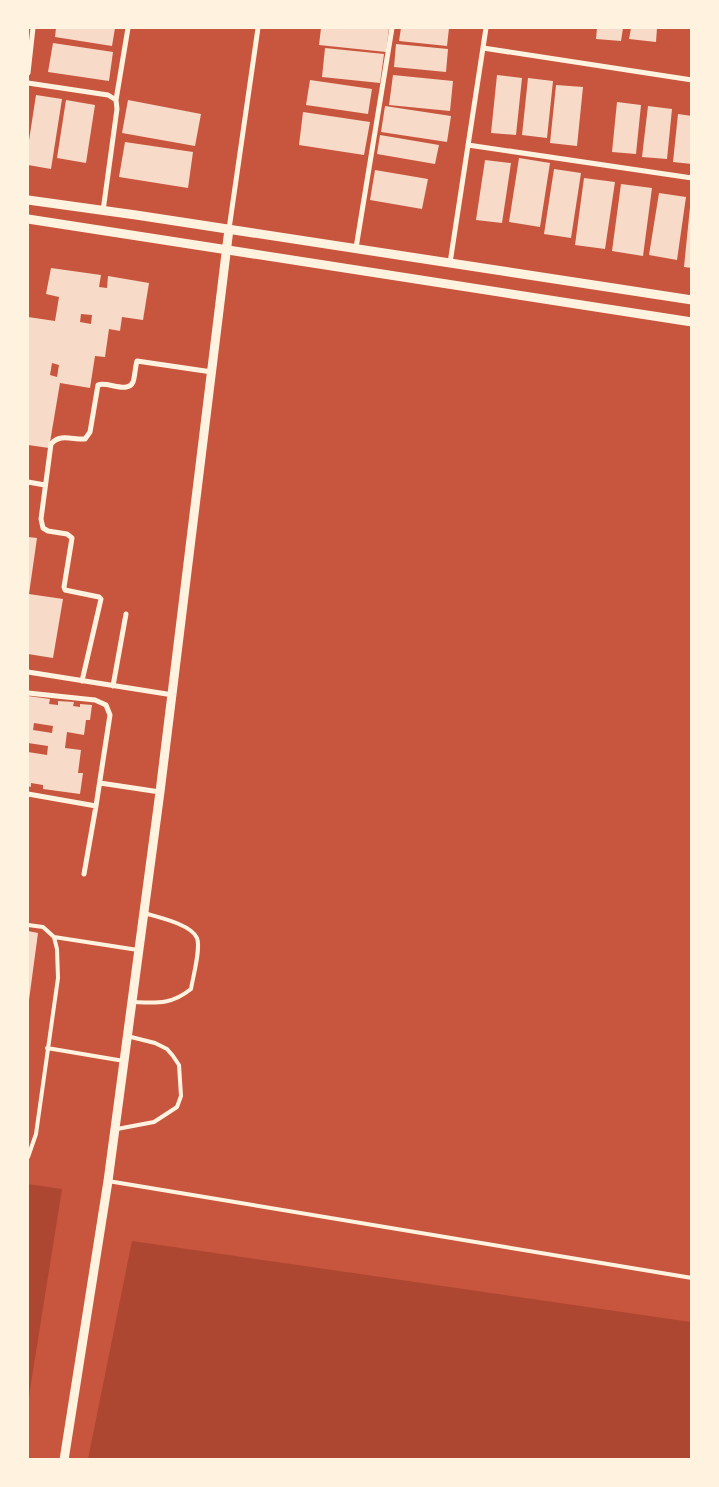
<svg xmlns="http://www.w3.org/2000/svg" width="719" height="1487" font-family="'Archivo Narrow',sans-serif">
	<rect width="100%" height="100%" fill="#c8553d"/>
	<!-- green -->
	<path fill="#ae4732" d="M 28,1184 L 62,1189 L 28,1402 Z
		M 132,1241 L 691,1322 L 691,1459 L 88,1459 Z"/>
	<!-- building -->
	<path fill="#f7dbc8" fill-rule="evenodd" d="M 56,28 L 115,28 L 112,46 L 55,37 Z
		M 321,28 L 389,28 L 386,52 L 319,45 Z
		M 401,28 L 449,28 L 447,46 L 399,41 Z
		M 597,28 L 623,28 L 621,41 L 596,39 Z
		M 631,28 L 657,28 L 656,42 L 629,39 Z
		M 53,43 L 113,52 L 109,81 L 48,72 Z
		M 396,44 L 448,49 L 446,72 L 394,67 Z
		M 325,48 L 384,54 L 380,83 L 322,77 Z
		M 393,75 L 453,81 L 450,111 L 389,105 Z
		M 497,75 L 522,78 L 516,135 L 491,133 Z
		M 528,78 L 553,81 L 547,138 L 522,135 Z
		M 310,80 L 372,89 L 368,114 L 306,105 Z
		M 556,85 L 583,87 L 577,146 L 550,143 Z
		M 36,95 L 62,99 L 51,169 L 28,165 L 28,147 Z
		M 66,100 L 95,105 L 86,163 L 57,158 Z
		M 128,100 L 201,114 L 195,146 L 122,133 Z
		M 617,102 L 641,105 L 636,154 L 612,152 Z
		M 385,106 L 451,116 L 447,142 L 381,132 Z
		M 648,106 L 672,109 L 667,159 L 642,157 Z
		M 303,112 L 370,122 L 364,155 L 299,145 Z
		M 678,114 L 692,116 L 692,164 L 673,162 Z
		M 380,135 L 439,145 L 435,164 L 377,154 Z
		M 125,142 L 193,152 L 188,188 L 119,177 Z
		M 519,158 L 550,163 L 540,227 L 509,222 Z
		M 485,160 L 511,163 L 502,223 L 476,220 Z
		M 554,169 L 581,173 L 571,238 L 544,234 Z
		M 375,170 L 428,179 L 422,209 L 370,200 Z
		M 584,178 L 615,182 L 605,249 L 575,245 Z
		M 621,184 L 652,188 L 643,256 L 612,251 Z
		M 659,193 L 686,197 L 677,260 L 649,255 Z
		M 690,207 L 692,207 L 692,268 L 684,267 Z
		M 51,268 L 101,275 L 99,287 L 107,288 L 108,276 L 149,283 L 143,320 L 122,317 L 120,331 L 109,329 L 105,357 L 95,356 L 90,388 L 60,383 L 49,448 L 28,445 L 28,317 L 55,321 L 59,297 L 46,294 ZM 81,314 L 92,315 L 91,324 L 80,322 ZM 52,363 L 59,365 L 57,377 L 50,375 Z
		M 28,537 L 37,538 L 29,594 L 63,599 L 53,658 L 28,654 Z
		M 28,696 L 50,699 L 49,704 L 58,705 L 58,701 L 74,702 L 73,706 L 80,707 L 80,704 L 92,705 L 90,720 L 86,720 L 84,735 L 67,732 L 65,748 L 81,750 L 78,773 L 83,773 L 80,794 L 43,789 L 43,785 L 31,783 L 31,787 L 28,786 L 28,752 L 47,755 L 48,746 L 28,743 ZM 34,723 L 53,726 L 52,733 L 33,730 Z
		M 28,931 L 38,933 L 29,1000 L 28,1000 Z"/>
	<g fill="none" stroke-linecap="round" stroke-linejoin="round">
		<!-- service -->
		<path stroke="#fff3e0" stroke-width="4" d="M 28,925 L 43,927 L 54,937 L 57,949 L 58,978 L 36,1134 L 28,1157
			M 54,937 L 138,950
			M 133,1002 C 157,1003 171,1005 191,989 C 193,977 201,948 197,938 C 191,924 157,917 144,913
			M 47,1048 L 124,1061
			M 117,1129 L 154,1122 L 177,1107 L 181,1096 L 179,1065 L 173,1056 L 167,1049 L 155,1043 L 127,1036
			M 108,1181 L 692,1278"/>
		<!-- minor -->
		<path stroke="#fff3e0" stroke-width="5" d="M 483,48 L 692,80
			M 28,73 L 33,28
			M 28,83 L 108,95 L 116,100 L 117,109 L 103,211
			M 116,100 L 128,28
			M 468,145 L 692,178
			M 229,229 L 258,28
			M 356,248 L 392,28
			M 450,263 L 486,28
			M 28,482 L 45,485
			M 28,672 L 173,695
			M 82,681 L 101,599 L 99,597 L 65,590 L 64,587 L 72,538 L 67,534 L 48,531 L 43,528 L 41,519 L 51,444 C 60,433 73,440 85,439 L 90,432 L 98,385 C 107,381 128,394 133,382 C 135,376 135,368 137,361 L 212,372
			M 113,686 L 126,614
			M 28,693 L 95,700 L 106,705 L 110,715 L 96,806 L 28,794
			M 100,783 L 160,792
			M 84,874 L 96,806"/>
		<!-- tertiary -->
		<path stroke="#fff3e0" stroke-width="9" d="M 28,200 L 136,215 L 692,300
			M 28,219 L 692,322
			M 64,1460 L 108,1181 L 160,792 L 229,229"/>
	</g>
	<!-- border -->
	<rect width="719" height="1487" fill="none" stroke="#fff3e0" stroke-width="58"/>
</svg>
